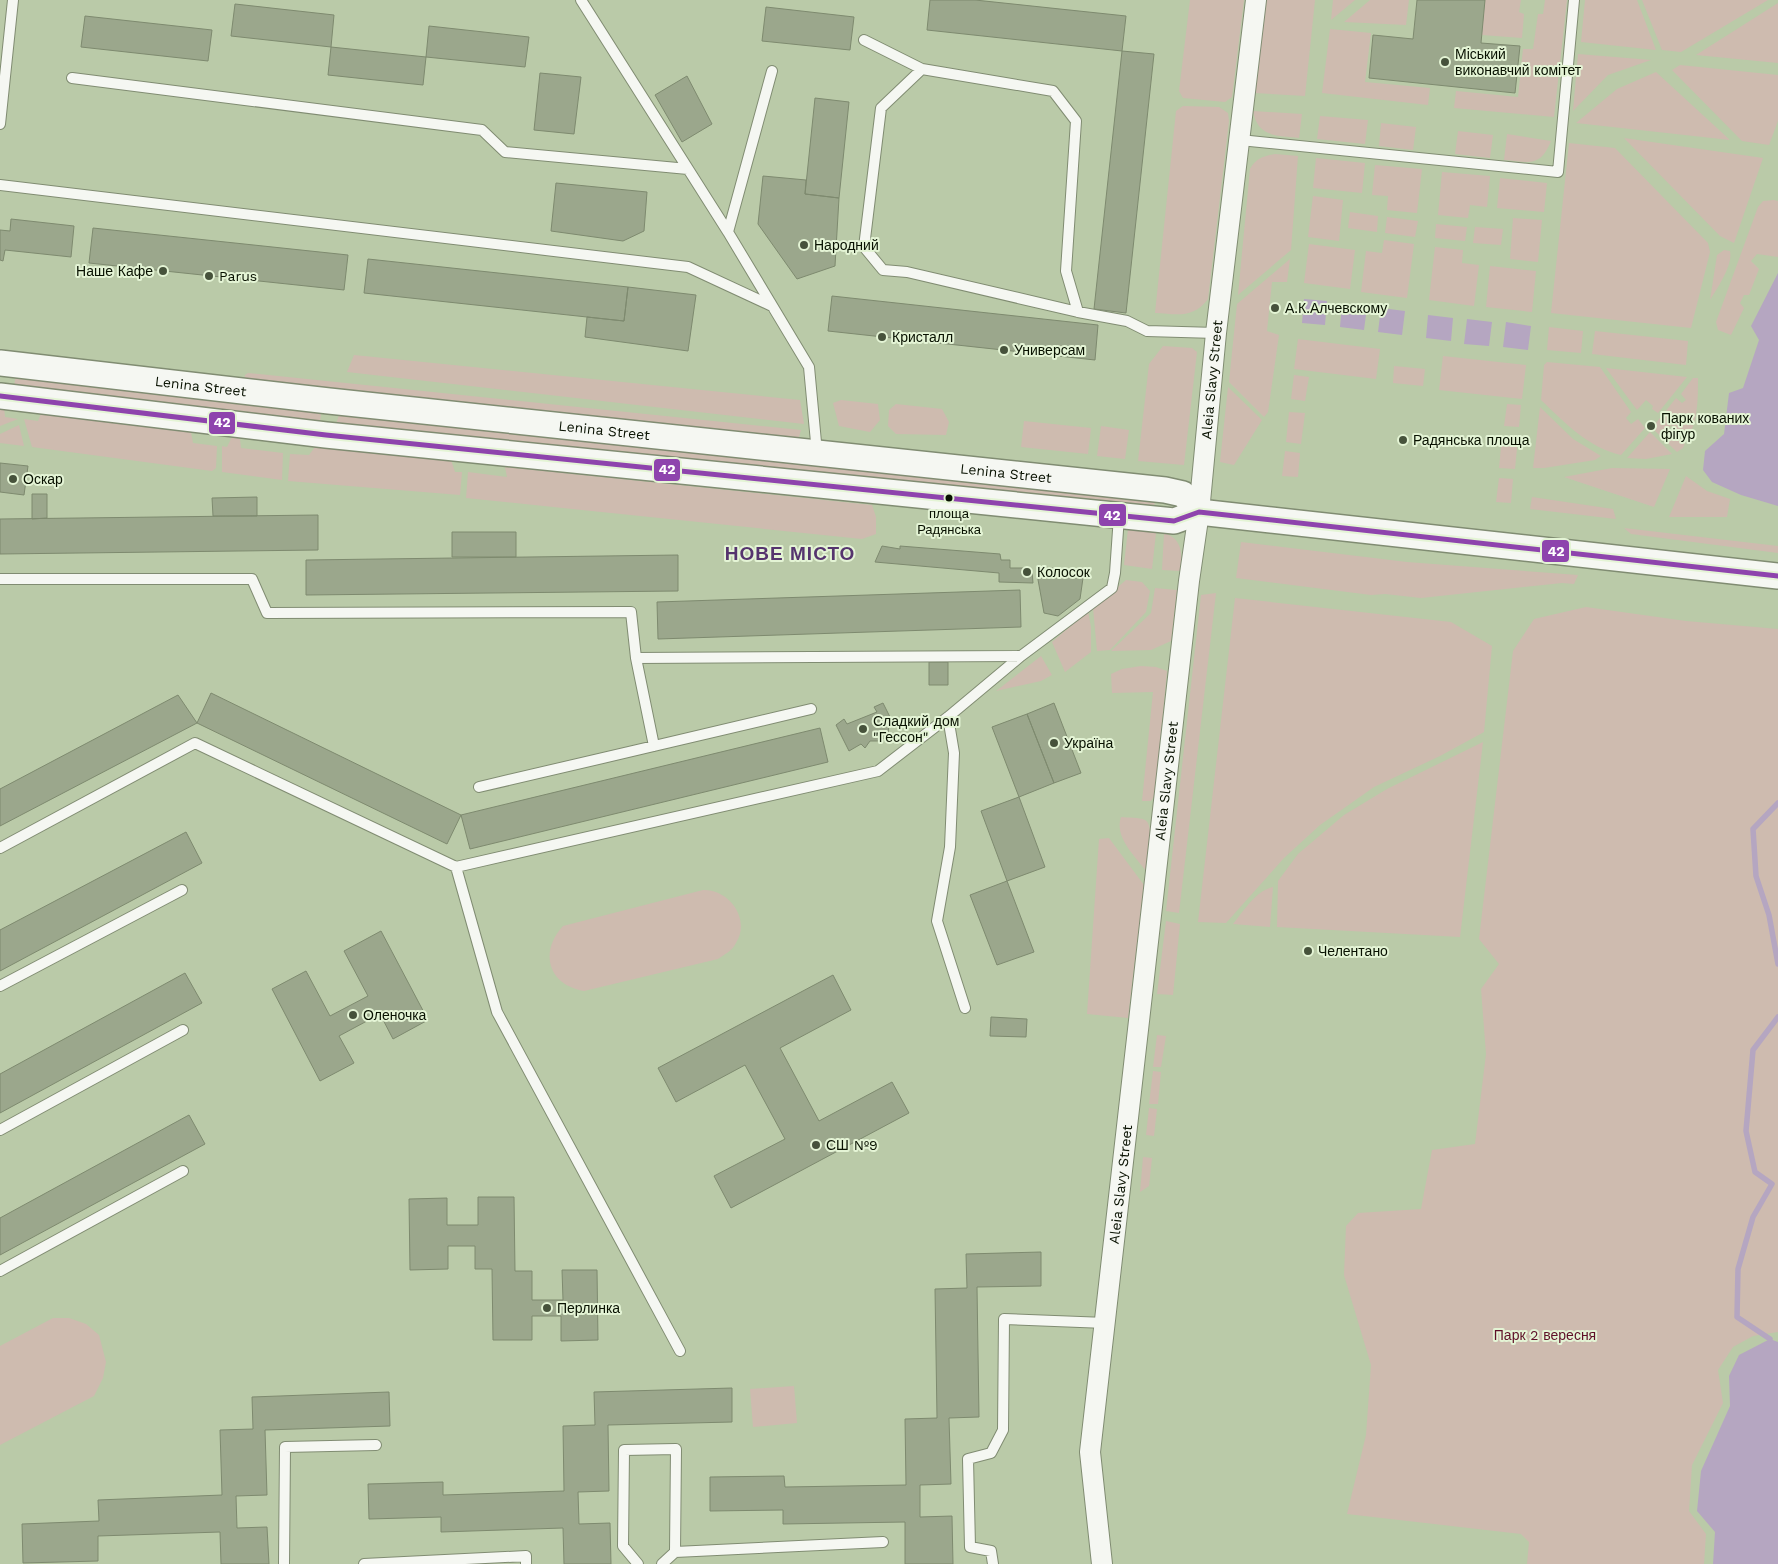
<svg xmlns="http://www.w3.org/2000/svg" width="1778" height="1564" font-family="'Work Sans',sans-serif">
	<rect width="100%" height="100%" fill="#bacaa8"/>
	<!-- green -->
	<path fill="#cebbaf" d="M 1190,0 L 1244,0 L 1232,97 L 1225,102 L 1183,98 L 1179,91 Z
		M 1265,0 L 1315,0 L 1305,96 L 1254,93 Z
		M 1333,0 L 1355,0 L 1331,20 Z
		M 1370,0 L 1409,0 L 1406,25 L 1344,22 Z
		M 1485,0 L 1521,0 L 1519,12 L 1524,14 L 1522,38 L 1482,35 Z
		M 1545,0 L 1567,0 L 1554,117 L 1454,108 L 1456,91 L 1518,97 L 1523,49 L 1533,49 L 1538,14 L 1543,14 Z
		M 1585,0 L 1637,0 L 1656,50 L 1581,42 Z
		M 1642,0 L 1768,0 L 1681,52 L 1662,50 Z
		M 1778,3 L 1778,63 L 1696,55 Z
		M 1330,29 L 1371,33 L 1365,82 L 1430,88 L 1428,105 L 1322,93 Z
		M 1578,54 L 1651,60 L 1608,75 L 1573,111 Z
		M 1680,65 L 1778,75 L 1778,121 L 1769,145 L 1742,141 L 1672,70 Z
		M 1656,72 L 1730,140 L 1576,123 L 1617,89 Z
		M 1183,106 L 1219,107 L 1228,113 L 1229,121 L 1208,299 C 1193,319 1177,314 1155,313 L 1176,111 Z
		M 1253,111 L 1302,114 L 1299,138 C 1277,135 1258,138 1253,111 Z
		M 1320,116 L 1368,120 L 1365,144 L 1317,139 Z
		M 1381,123 L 1416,127 L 1413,150 L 1379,146 Z
		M 1458,131 L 1493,135 L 1490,158 L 1455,154 Z
		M 1507,134 L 1551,141 C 1540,168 1529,162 1504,160 Z
		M 1624,138 L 1763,158 L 1734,243 L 1720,236 Z
		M 1569,143 L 1615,148 L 1708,243 L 1710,252 L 1691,328 L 1551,313 Z
		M 1275,154 L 1298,156 L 1291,250 L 1238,295 L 1250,169 C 1256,158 1264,156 1275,154 Z
		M 1316,158 L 1365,163 L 1362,193 L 1313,188 Z
		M 1375,165 L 1422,169 L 1417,213 L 1387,210 L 1388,196 L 1372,195 Z
		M 1442,172 L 1490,176 L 1487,207 L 1470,205 L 1468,218 L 1438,215 Z
		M 1500,178 L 1547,183 L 1544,212 L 1497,208 Z
		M 1313,196 L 1343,200 L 1339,241 L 1308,237 Z
		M 1774,200 L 1778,201 L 1778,257 L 1757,254 L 1751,261 L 1759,269 L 1749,295 L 1744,295 L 1740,303 L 1744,308 L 1731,335 L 1718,330 L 1716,322 L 1758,207 L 1763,201 Z
		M 1350,212 L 1378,216 L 1377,232 L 1348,228 Z
		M 1387,217 L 1418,221 L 1415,237 L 1385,233 Z
		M 1513,218 L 1542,220 L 1538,262 L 1510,259 Z
		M 1436,224 L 1467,227 L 1465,241 L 1435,238 Z
		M 1475,227 L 1503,229 L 1501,245 L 1473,243 Z
		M 1384,240 L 1414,244 L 1407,298 L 1361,292 L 1366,251 L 1382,253 Z
		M 1309,244 L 1355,250 L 1350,289 L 1304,283 Z
		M 1435,247 L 1463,250 L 1462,263 L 1479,265 L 1474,306 L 1429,300 Z
		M 1724,250 L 1730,251 C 1733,265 1718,287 1710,300 L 1717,255 Z
		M 1290,259 L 1287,282 L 1272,282 L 1267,331 L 1279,335 L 1268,412 L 1264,417 L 1229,382 L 1237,304 Z
		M 1490,266 L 1536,271 L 1532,312 L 1486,307 Z
		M 1549,327 L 1583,331 L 1581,353 L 1547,350 Z
		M 1595,331 L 1688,341 L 1686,365 L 1592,354 Z
		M 1298,339 L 1380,349 L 1376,379 L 1294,369 Z
		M 1163,346 L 1192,348 L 1197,352 L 1184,465 L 1138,461 L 1149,364 Z
		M 354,355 L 800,400 L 804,424 L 347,372 Z
		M 1443,356 L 1526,365 L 1522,399 L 1439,390 Z
		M 1547,362 L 1600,367 L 1631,412 L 1626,418 L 1631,424 L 1638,419 L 1645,428 L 1621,455 C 1589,448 1565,423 1541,400 L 1544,365 Z
		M 1394,366 L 1425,369 L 1423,386 L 1393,383 Z
		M 1606,368 L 1687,377 L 1658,413 L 1652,409 L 1653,406 L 1646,400 L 1637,410 Z
		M 248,373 L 801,430 L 799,437 L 791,440 L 244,380 L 245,375 Z
		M 16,374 L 321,413 L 320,425 L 14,386 Z
		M 1294,375 L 1309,377 L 1305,401 L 1291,399 Z
		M 1693,378 L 1698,378 C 1698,400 1698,421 1687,440 L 1671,425 L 1666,430 L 1670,435 L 1673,433 L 1685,443 L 1683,448 L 1677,452 L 1652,428 L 1676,398 L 1682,403 L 1686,400 L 1681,394 Z
		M 1228,387 L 1262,420 L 1234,465 L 1220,462 Z
		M 841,400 L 878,404 L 880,420 L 870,432 L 839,426 L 833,403 Z
		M 896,404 L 942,409 L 949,422 L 946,435 L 896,434 L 888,426 L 889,410 Z
		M 1507,404 L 1521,405 L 1519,427 L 1504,426 Z
		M 0,406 L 4,407 L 5,417 L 18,419 L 0,426 Z
		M 1540,407 L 1573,439 L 1601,456 L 1595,460 L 1544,468 L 1533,468 Z
		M 42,411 L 191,432 L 193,443 L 217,446 L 216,468 L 212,471 L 32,447 L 24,419 L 38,421 Z
		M 1289,412 L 1305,413 L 1301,444 L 1286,442 Z
		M 339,415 L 1155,498 L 1154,511 L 335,427 Z
		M 1024,421 L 1091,428 L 1088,454 L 1021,447 Z
		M 19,425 L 24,446 L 0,443 L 0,434 Z
		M 1101,426 L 1129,430 L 1125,459 L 1097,456 Z
		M 1650,432 L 1672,454 L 1646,459 L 1627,458 Z
		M 1502,436 L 1518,438 L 1515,469 L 1499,468 Z
		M 232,437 L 240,439 L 241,448 L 283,453 L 282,480 L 222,472 L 222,446 L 227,447 Z
		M 315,447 L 451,460 L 455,472 L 462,472 L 460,495 L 288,481 L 290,454 L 309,455 Z
		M 1285,451 L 1300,453 L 1298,477 L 1282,476 Z
		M 505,467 L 872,505 L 876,517 L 876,534 L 862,539 L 466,498 L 468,472 L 507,477 Z
		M 1612,468 L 1670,469 L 1654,507 L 1564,477 Z
		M 1686,476 L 1707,491 L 1730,499 L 1727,517 L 1669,517 Z
		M 1499,478 L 1513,479 L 1511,503 L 1496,502 Z
		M 1532,497 L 1613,509 L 1616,519 L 1530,509 Z
		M 1624,528 L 1778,546 L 1778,553 L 1631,534 Z
		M 1128,529 L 1156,533 L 1152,569 L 1124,565 Z
		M 1164,533 C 1183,539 1182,554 1181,571 L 1162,570 Z
		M 1241,542 L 1407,562 L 1578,575 L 1574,584 L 1562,583 L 1421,598 L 1385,594 L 1371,595 L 1236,578 Z
		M 1126,580 L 1142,582 L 1150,591 L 1146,612 L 1110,650 L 1097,651 L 1093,608 Z
		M 1155,588 L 1177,590 L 1171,641 L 1151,650 L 1111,651 L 1151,613 Z
		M 1216,593 L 1179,913 L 1166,911 L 1201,595 Z
		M 1235,598 L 1451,622 L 1492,646 L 1484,732 L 1440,756 L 1374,787 L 1320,825 L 1284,858 L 1226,923 L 1198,922 Z
		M 1586,607 L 1686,621 L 1778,629 L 1778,1332 L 1753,1336 L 1733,1347 L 1718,1370 L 1723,1403 L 1692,1465 L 1689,1511 L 1706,1534 L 1704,1564 L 1527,1564 L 1529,1542 L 1521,1534 L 1347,1514 L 1366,1435 L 1371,1365 L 1344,1275 L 1346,1226 L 1358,1213 L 1421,1209 L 1432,1150 L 1475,1144 L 1486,1054 L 1481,989 L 1499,964 L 1479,939 L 1513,651 L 1534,619 Z
		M 1088,611 L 1091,627 L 1091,652 L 1065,672 L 1052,642 Z
		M 1041,656 L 1052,675 L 1041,681 L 996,691 Z
		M 1141,666 L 1156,667 L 1167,671 L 1155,795 L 1151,801 L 1142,801 L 1153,692 L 1112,693 L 1111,674 L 1122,669 Z
		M 1483,742 L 1460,937 L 1277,927 L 1278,881 L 1298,854 L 1344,815 L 1387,789 Z
		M 1121,817 C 1128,818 1139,817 1145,820 C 1155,825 1148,861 1146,871 C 1135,856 1114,837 1121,817 Z
		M 1109,838 L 1144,885 L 1128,1018 L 1087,1014 L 1099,839 Z
		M 1273,887 L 1270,927 L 1233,924 C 1243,912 1256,890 1273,887 Z
		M 703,890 C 729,889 751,919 736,943 C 732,951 725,954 718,959 L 584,991 C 548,985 539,952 563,926 Z
		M 1166,921 L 1180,924 L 1173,995 L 1157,994 Z
		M 1157,1035 L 1166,1036 L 1161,1067 L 1153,1067 Z
		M 1153,1071 L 1161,1072 L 1158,1104 L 1149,1104 Z
		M 1149,1108 L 1157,1109 L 1154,1136 L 1146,1135 Z
		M 1143,1157 L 1152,1158 L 1149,1186 L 1140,1192 Z
		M 53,1318 L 69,1318 L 86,1324 L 99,1335 L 106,1362 L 103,1378 L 94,1396 L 0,1445 L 0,1346 Z
		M 794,1386 L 797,1423 L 753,1427 L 750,1389 Z"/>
	<!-- water -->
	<path fill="#b5a6c1" d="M 1778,273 L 1778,506 L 1741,495 L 1712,482 L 1703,470 L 1705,451 L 1724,434 L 1729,393 L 1743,388 L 1759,340 L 1751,326 Z
		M 1304,299 L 1327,301 L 1325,325 L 1302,323 Z
		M 1342,304 L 1367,307 L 1364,330 L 1340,327 Z
		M 1381,308 L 1405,311 L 1402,335 L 1378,332 Z
		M 1428,315 L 1453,318 L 1451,341 L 1426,338 Z
		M 1467,319 L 1492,322 L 1489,346 L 1464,344 Z
		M 1506,322 L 1531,326 L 1528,350 L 1503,347 Z
		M 1770,1339 L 1778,1342 L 1778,1564 L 1713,1564 L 1715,1532 L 1697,1511 L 1701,1471 L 1730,1406 L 1729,1376 L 1739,1355 Z"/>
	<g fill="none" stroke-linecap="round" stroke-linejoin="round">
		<!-- stream -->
		<path stroke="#b5a6c1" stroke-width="5.5" d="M 1778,803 L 1753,829 L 1756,876 L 1769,915 L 1778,964
			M 1770,1339 L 1737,1317 L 1738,1269 L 1753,1217 L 1772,1184 L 1755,1172 L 1746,1131 L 1753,1050 L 1778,1017"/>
	</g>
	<!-- building -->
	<path fill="#9ba78c" stroke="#7e8a6f" d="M 930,0 L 975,0 L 1126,16 L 1122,51 L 927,30 Z
		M 1417,0 L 1485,0 L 1481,43 L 1520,46 L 1515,93 L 1369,78 L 1373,35 L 1413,39 Z
		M 235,4 L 334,15 L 331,47 L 231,36 Z
		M 766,7 L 854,17 L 850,50 L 762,41 Z
		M 85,16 L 212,30 L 208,61 L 81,47 Z
		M 429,26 L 529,37 L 525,67 L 426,57 Z
		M 331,47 L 426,57 L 423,85 L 328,75 Z
		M 1122,51 L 1154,54 L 1126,313 L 1094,309 Z
		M 540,73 L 581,77 L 574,134 L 534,130 Z
		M 687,76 L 712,124 L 682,142 L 655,95 Z
		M 815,98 L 849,102 L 839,198 L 805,194 Z
		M 763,176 L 806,180 L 805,194 L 839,198 L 835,266 L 797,279 L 758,224 Z
		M 556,183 L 647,192 L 644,231 L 623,241 L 551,231 Z
		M 11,219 L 74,226 L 71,257 L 5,250 L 3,261 L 0,260 L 0,230 L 10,231 Z
		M 93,228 L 348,255 L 344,290 L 89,263 Z
		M 368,259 L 628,287 L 624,321 L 364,293 Z
		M 628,287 L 696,295 L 688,351 L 585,337 L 587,317 L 624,321 Z
		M 832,296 L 1098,325 L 1095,360 L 828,331 Z
		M 0,463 L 28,466 L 24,495 L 0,492 Z
		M 32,494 L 47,494 L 47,518 L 32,519 Z
		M 257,497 L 257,516 L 213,516 L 212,498 Z
		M 318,515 L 318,550 L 0,554 L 0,519 Z
		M 452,532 L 516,532 L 516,557 L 452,557 Z
		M 882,546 L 900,549 L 900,546 L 1000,554 L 1001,560 L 1010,560 L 1010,568 L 1026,568 L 1032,571 L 1033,583 L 999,582 L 999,573 L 875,562 Z
		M 678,555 L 678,591 L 306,595 L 306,560 Z
		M 1045,567 L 1077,572 L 1083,578 L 1080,599 L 1058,616 L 1044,613 L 1037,574 Z
		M 1020,590 L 1021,627 L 658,639 L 657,602 Z
		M 929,662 L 948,662 L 948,685 L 929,685 Z
		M 211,693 L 461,815 L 447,844 L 197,723 Z
		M 178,695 L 197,723 L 0,826 L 0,789 Z
		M 883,703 L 890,717 L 888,733 L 881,741 L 870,741 L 865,748 L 861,744 L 849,751 L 836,725 L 844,719 L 847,724 L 877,712 L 874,707 Z
		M 1054,703 L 1081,773 L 1054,783 L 1027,714 Z
		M 1027,714 L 1054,783 L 1019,797 L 992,727 Z
		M 820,728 L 828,762 L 470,849 L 461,815 Z
		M 1019,797 L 1045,867 L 1007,881 L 981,811 Z
		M 186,832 L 202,863 L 0,971 L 0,930 Z
		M 1007,881 L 1034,952 L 997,965 L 970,895 Z
		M 381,931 L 428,1020 L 393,1039 L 380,1014 L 339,1036 L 354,1063 L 320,1081 L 272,989 L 306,971 L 330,1016 L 368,996 L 344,951 Z
		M 185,973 L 202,1003 L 0,1113 L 0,1074 Z
		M 833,975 L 851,1010 L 780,1048 L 819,1121 L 892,1082 L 909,1113 L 731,1208 L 714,1176 L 785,1139 L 745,1065 L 676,1102 L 658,1068 Z
		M 991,1017 L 1027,1019 L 1026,1037 L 990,1036 Z
		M 189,1115 L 205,1144 L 0,1255 L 0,1218 Z
		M 478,1197 L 514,1197 L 515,1271 L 532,1271 L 532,1300 L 563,1300 L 562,1270 L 597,1270 L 598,1340 L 561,1341 L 561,1316 L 532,1316 L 532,1340 L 493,1340 L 492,1269 L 475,1269 L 475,1246 L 448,1246 L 448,1269 L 410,1270 L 409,1199 L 447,1198 L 447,1225 L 478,1225 Z
		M 1041,1252 L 1041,1286 L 977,1287 L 979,1417 L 949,1418 L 951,1484 L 920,1485 L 920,1517 L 952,1516 L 953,1564 L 905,1564 L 905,1522 L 783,1524 L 783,1510 L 710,1511 L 710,1477 L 784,1476 L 785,1487 L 906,1485 L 905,1419 L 937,1418 L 935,1289 L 967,1288 L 966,1254 Z
		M 732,1388 L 732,1422 L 608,1425 L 609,1491 L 578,1492 L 579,1524 L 610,1523 L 611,1564 L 564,1564 L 563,1528 L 441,1532 L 441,1517 L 369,1519 L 368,1484 L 443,1482 L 443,1495 L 564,1491 L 563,1426 L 595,1425 L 594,1392 Z
		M 389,1392 L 390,1426 L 265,1430 L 267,1495 L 236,1496 L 237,1528 L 267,1527 L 269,1564 L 221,1564 L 220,1532 L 98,1536 L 98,1561 L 23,1563 L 22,1524 L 99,1521 L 98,1500 L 222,1495 L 220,1430 L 253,1429 L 252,1397 Z"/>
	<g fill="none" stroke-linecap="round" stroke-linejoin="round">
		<!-- service casing -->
		<g stroke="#808c72" stroke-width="12">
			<path id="service" d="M 581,0 L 728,232 L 809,367 L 817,453
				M 864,40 L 922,69
				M 72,78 L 482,130 L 505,152 L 688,169
				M 0,124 L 13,0
				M 1240,140 L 1558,172 L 1574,0
				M 0,185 L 688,267 L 772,306
				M 728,232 L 772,71
				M 1078,312 L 1066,271 L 1076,121 L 1053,91 L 922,69 L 881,108 L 864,247 L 883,270 L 907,272 L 1078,312 L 1127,321 L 1147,331 L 1216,333
				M 1,579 L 252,579 L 267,613 L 631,612 L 636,658 L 1021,656
				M 636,658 L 654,746 L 811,709
				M 948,717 L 954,753 L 950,847 L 937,921 L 965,1008
				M 479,787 L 654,746
				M 0,848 L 195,743 L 456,867 L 878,771 L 948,717 L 1021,656 L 1112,588 L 1115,573 L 1119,516
				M 456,867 L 497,1012 L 680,1351
				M 0,986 L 182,890
				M 0,1130 L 183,1030
				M 0,1271 L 183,1171
				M 675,1552 L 883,1542
				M 284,1564 L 285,1447 L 376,1445
				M 364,1564 L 526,1556 L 526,1564
				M 638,1564 L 623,1546 L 624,1450 L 676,1449 L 675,1552 L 662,1564
				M 993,1564 L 991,1551 L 970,1547 L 968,1459 L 991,1453 L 1003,1430 L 1004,1319 L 1106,1323"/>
		</g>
		<!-- minor casing -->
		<g stroke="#808c72" stroke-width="22">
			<g id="minor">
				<path id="s1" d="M 1102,1564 L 1090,1452 L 1189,581 L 1199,512 L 1216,333 L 1256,0"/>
			</g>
		</g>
		<!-- tertiary casing -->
		<g stroke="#808c72" stroke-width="28">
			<g id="tertiary">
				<path id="s2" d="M 0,363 L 329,401 L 1165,490 L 1183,494 L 1199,512"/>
				<path d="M 0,396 L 326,435 L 1174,521 L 1199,512 L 1778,576"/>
			</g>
		</g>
		<!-- service -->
		<use href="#service" stroke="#f5f7f2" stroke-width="10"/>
		<!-- minor -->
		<use href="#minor" stroke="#f5f7f2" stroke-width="20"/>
		<!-- tertiary -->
		<use href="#tertiary" stroke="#f5f7f2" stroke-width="25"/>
		<!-- bus-1 casing -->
		<g stroke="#e4f4d5" stroke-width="9">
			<path id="bus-1" d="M 0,396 L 326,435 L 1174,521 L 1199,512 L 1778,576"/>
		</g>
		<!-- bus-1 -->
		<use href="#bus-1" stroke="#8e44ad" stroke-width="5"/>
	</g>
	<!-- markers -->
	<g fill="#46523b" stroke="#e4f4d5" stroke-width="2">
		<circle cx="1445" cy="62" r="5"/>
		<circle cx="804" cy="245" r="5"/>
		<circle cx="163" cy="271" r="5"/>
		<circle cx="209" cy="276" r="5"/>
		<circle cx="1275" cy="308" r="5"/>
		<circle cx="882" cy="337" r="5"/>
		<circle cx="1004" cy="350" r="5"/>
		<circle cx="1651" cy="426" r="5"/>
		<circle cx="1403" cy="440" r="5"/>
		<circle cx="13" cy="479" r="5"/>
		<circle cx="1027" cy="572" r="5"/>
		<circle cx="863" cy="729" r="5"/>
		<circle cx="1054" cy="743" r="5"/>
		<circle cx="1308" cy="951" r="5"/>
		<circle cx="353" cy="1015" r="5"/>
		<circle cx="816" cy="1145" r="5"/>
		<circle cx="547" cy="1308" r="5"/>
	</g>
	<circle fill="#081100" stroke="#e4f4d5" stroke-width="2" cx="949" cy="498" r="4.5"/>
	<g text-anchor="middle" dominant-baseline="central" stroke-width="4" stroke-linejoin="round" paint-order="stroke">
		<!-- bus labels -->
		<g font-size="13" fill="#081100" stroke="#e4f4d5">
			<text x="949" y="513">площа<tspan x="949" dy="16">Радянська</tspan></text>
		</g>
		<!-- poi labels -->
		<g font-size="14" fill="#081100" stroke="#e4f4d5" text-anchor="start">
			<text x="1455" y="54">Міський<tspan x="1455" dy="16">виконавчий комітет</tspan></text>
			<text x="814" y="245">Народний</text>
			<text x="153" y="271" text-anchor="end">Наше Кафе</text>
			<text x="219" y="276">Parus</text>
			<text x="1285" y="308">А.К.Алчевскому</text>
			<text x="892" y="337">Кристалл</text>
			<text x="1014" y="350">Универсам</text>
			<text x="1661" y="418">Парк кованих<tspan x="1661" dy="16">фігур</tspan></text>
			<text x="1413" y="440">Радянська площа</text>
			<text x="23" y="479">Оскар</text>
			<text x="1037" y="572">Колосок</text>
			<text x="873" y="721">Сладкий дом<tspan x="873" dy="16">"Гессон"</tspan></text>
			<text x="1064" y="743">Україна</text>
			<text x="1318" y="951">Челентано</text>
			<text x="363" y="1015">Оленочка</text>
			<text x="826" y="1145">СШ №9</text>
			<text x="557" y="1308">Перлинка</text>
		</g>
		<!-- street labels -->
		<g font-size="14" fill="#081100" stroke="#e4f4d5">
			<text stroke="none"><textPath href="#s1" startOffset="1192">Aleia Slavy Street</textPath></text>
			<text stroke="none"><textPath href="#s2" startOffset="202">Lenina Street</textPath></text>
			<text stroke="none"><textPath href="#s2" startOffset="608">Lenina Street</textPath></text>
			<text stroke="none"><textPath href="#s2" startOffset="1012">Lenina Street</textPath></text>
			<text stroke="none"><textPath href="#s1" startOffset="788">Aleia Slavy Street</textPath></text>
			<text stroke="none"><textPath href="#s1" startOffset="382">Aleia Slavy Street</textPath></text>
		</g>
		<!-- park labels -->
		<g font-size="14" fill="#5f1028" stroke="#e4f4d5">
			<text x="1545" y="1335">Парк 2 вересня</text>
		</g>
		<!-- district labels -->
		<g font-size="19" font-weight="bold" letter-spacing="1" fill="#55346e" stroke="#e4f4d5">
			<text x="790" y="553">НОВЕ МІСТО</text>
		</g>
	</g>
	<g stroke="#e4f4d5" stroke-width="2">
		<rect x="208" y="411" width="28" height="24" rx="5" fill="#8e44ad"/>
		<rect x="653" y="458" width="28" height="24" rx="5" fill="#8e44ad"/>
		<rect x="1098" y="503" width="29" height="24" rx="5" fill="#8e44ad"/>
		<rect x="1541" y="539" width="29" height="24" rx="5" fill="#8e44ad"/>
	</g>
	<g font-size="14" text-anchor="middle" font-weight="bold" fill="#fff">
		<text x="222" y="427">42</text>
		<text x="667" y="474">42</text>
		<text x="1112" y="520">42</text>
		<text x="1556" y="556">42</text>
	</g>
</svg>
